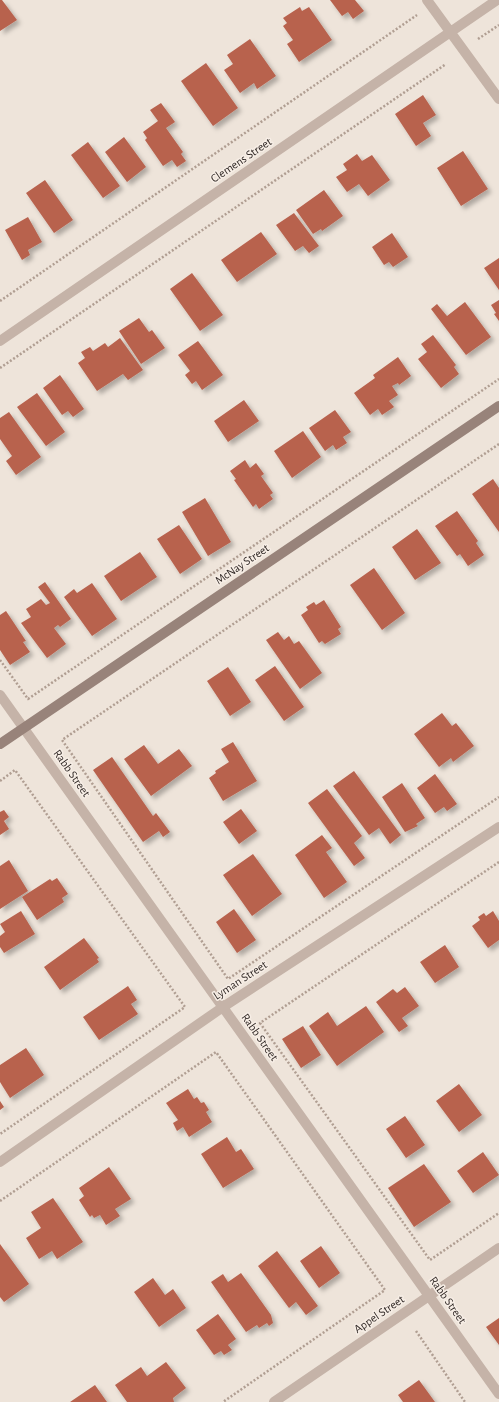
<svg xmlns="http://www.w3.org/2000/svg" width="499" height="1402" font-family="'Alegreya Sans',sans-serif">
	<defs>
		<filter id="shadow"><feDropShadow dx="3.5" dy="3.5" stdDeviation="2" flood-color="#0004"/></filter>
	</defs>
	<rect width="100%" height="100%" fill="#eee4da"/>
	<!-- building -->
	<path fill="#b8624e" filter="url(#shadow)" d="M 0,0 L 2,0 L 17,20 L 0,31 Z
		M 330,0 L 355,0 L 364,11 L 353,19 L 348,12 L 342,16 Z
		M 300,7 L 302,11 L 309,7 L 332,40 L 299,62 L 287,44 L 293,40 L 283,26 L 287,23 L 283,18 Z
		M 250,39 L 276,76 L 257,89 L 254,83 L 240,93 L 224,70 L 233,64 L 227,55 Z
		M 206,63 L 238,108 L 213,126 L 181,81 Z
		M 423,95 L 436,115 L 423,123 L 431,136 L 416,146 L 395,114 Z
		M 161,103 L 175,122 L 166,128 L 183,152 L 181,154 L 186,161 L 177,167 L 172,160 L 163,166 L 145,140 L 147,138 L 143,132 L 158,121 L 150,110 Z
		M 124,137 L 146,167 L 127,182 L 105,152 Z
		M 88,142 L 120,186 L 103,198 L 71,155 Z
		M 463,151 L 488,189 L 461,206 L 437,168 Z
		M 357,154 L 362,161 L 372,155 L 390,180 L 368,196 L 359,184 L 347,192 L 336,177 L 347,170 L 343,164 Z
		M 45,180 L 73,220 L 54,233 L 26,193 Z
		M 324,190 L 343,216 L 322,231 L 321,229 L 313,234 L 296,210 Z
		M 294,213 L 319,246 L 309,253 L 303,246 L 295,251 L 276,225 Z
		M 28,217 L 42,242 L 28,250 L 30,255 L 22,260 L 5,230 Z
		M 261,232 L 277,254 L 237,282 L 221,260 Z
		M 392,233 L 408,257 L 393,267 L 389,262 L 384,265 L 372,247 Z
		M 499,258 L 499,290 L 484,268 Z
		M 192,273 L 223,315 L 200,331 L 170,289 Z
		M 499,300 L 499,321 L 494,314 L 496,313 L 491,305 Z
		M 465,302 L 491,337 L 466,355 L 431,309 L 437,304 L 447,316 Z
		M 139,318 L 149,332 L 152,330 L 165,348 L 141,364 L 119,331 Z
		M 433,335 L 456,365 L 454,367 L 459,374 L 441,388 L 418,359 L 427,352 L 421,344 Z
		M 120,338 L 143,370 L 128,380 L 123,374 L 97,391 L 78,363 L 85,358 L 81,352 L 90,347 L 93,351 L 105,343 L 108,347 Z
		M 198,341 L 223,375 L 202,390 L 196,381 L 192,384 L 185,375 L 190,371 L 178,355 Z
		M 398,357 L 411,376 L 399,385 L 398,383 L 392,386 L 398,395 L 389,401 L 394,407 L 382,415 L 378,409 L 370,415 L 354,393 L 375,378 L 373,375 Z
		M 60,375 L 84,409 L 73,417 L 68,411 L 62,415 L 43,388 Z
		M 37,393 L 65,432 L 46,446 L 17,407 Z
		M 244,400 L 259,421 L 228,442 L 214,421 Z
		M 335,410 L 351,432 L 343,437 L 347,443 L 336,450 L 333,445 L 325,451 L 309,428 Z
		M 9,412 L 41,457 L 16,475 L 6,461 L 12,456 L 0,439 L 0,418 Z
		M 303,431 L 321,457 L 292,478 L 274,451 Z
		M 245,460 L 250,468 L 256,463 L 264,474 L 261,476 L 273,493 L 270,495 L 273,499 L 259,509 L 256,504 L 253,507 L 234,480 L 236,479 L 230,471 Z
		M 493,479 L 499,488 L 499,532 L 472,494 Z
		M 205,498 L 231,542 L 208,556 L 182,512 Z
		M 457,511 L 478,541 L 476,543 L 484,555 L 468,566 L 460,554 L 457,556 L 435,526 Z
		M 179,525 L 202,559 L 180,574 L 157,539 Z
		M 417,529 L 441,563 L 415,580 L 392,547 Z
		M 140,552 L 157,577 L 121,601 L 104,576 Z
		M 374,568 L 405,613 L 382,630 L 350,585 Z
		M 45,582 L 71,619 L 60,627 L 58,625 L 54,628 L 66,644 L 47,658 L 21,623 L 31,617 L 26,609 L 41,599 L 46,605 L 50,603 L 38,587 Z
		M 92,583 L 117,619 L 92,636 L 64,597 L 74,589 L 77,593 Z
		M 324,600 L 341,627 L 338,629 L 341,634 L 325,644 L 322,641 L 319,643 L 301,615 L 308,610 L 306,607 L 314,602 L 316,605 Z
		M 6,611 L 26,641 L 23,642 L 30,652 L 10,665 L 0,650 L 0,615 Z
		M 278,632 L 284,640 L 289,636 L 294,644 L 299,641 L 322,673 L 300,689 L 266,640 Z
		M 275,666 L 304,707 L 284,721 L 255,680 Z
		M 228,667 L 251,702 L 230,716 L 207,681 Z
		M 442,713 L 452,726 L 456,723 L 474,746 L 453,762 L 451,758 L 439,767 L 414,734 Z
		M 233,742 L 257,781 L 223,801 L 209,778 L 216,773 L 215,771 L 229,762 L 221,749 Z
		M 144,745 L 158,764 L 179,749 L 192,766 L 151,796 L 124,759 Z
		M 112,757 L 153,816 L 156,813 L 170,832 L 163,837 L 159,831 L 143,842 L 93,770 Z
		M 354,771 L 401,835 L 390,844 L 379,828 L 369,835 L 333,786 Z
		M 435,774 L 457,804 L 447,811 L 444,807 L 435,813 L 417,788 Z
		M 402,783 L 425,818 L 416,824 L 418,826 L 405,832 L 382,797 Z
		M 327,789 L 362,836 L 354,843 L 365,858 L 354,866 L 308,803 Z
		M 241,809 L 257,831 L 239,844 L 223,822 Z
		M 4,810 L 9,817 L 4,821 L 9,829 L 0,835 L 0,812 Z
		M 322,835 L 332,848 L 326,852 L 347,882 L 324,898 L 295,855 Z
		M 253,854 L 282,894 L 252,916 L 223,875 Z
		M 9,860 L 28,891 L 0,909 L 0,866 Z
		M 57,878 L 68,894 L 62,898 L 64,902 L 37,920 L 22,897 L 50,879 L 52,881 Z
		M 234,909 L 256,940 L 237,953 L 216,922 Z
		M 21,911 L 35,934 L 4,953 L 0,947 L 0,936 L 5,932 L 0,924 Z
		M 493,911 L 499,921 L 499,940 L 488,948 L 472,926 L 480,920 L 478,917 L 484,913 L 486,916 Z
		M 84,938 L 99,958 L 97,959 L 99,962 L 60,990 L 44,967 Z
		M 445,945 L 459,967 L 435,983 L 420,962 Z
		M 128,986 L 137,1000 L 131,1004 L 138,1014 L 99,1040 L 83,1017 Z
		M 405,987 L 419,1006 L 402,1018 L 408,1026 L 399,1032 L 376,1002 L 393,989 L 397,993 Z
		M 366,1006 L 384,1032 L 337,1066 L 309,1026 L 328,1012 L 337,1026 Z
		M 303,1026 L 321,1055 L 301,1068 L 282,1039 Z
		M 26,1048 L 44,1075 L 10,1098 L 0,1082 L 0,1065 Z
		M 459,1084 L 482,1115 L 459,1132 L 436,1101 Z
		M 188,1089 L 194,1099 L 197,1097 L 201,1103 L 204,1102 L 209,1110 L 206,1112 L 212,1122 L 189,1137 L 183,1127 L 177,1131 L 173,1123 L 178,1120 L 166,1103 Z
		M 0,1101 L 4,1107 L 0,1110 Z
		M 405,1116 L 425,1145 L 406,1158 L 386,1129 Z
		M 227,1137 L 236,1152 L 241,1149 L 254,1169 L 223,1188 L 201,1154 Z
		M 483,1152 L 499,1175 L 473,1193 L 457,1171 Z
		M 424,1164 L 451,1202 L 414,1227 L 388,1188 Z
		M 109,1167 L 131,1199 L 115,1209 L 120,1216 L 106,1225 L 100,1215 L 94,1218 L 92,1215 L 90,1217 L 79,1200 L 84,1196 L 79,1188 Z
		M 53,1198 L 83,1242 L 57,1259 L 52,1251 L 39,1259 L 26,1238 L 41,1228 L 31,1212 Z
		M 0,1244 L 29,1284 L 4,1302 L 0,1297 Z
		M 321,1246 L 340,1273 L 319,1288 L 300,1261 Z
		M 277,1251 L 318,1306 L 306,1315 L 296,1302 L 289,1308 L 258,1266 Z
		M 241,1273 L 271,1315 L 273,1323 L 269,1326 L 267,1323 L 259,1328 L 257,1325 L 246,1332 L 211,1282 L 223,1274 L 228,1282 Z
		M 153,1278 L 165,1295 L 173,1289 L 186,1308 L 159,1327 L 134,1292 Z
		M 218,1314 L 236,1339 L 228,1345 L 232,1350 L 224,1355 L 221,1351 L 214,1355 L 196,1330 Z
		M 499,1318 L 499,1345 L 486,1327 Z
		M 166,1362 L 186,1388 L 173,1398 L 174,1402 L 127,1402 L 115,1385 L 141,1367 L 147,1376 Z
		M 419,1380 L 435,1402 L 403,1402 L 398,1395 Z
		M 95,1385 L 107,1402 L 70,1402 Z"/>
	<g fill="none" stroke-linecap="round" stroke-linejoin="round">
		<!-- path -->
		<path stroke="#b09e92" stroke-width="2.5" stroke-dasharray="2 2" stroke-linecap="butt" d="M 478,39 L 499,25
			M 0,301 L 417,15
			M 0,368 L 446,64
			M 499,444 L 62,740 L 228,979 L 499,797
			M 0,660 L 28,699 L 499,379
			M 0,781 L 15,770 L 185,1007 L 0,1134
			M 499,862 L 260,1023 L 430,1260 L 499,1213
			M 0,1201 L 216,1052 L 385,1290 L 223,1402
			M 416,1331 L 465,1402"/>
		<!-- street -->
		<path stroke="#c5b3a8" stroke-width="10" d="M 427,0 L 499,99
			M 0,341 L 497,0
			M 0,695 L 499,1394
			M 0,1162 L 223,1007 L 499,827
			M 274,1402 L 499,1248"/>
		<!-- secondary -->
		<path stroke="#98837a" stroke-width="10" d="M 0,744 L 499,406"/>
	</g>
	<g text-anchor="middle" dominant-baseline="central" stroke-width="3" stroke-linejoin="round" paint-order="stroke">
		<!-- street labels -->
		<g font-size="12" fill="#322a27" stroke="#f7eee6">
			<text transform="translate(241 160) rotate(-34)">Clemens Street</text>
			<text transform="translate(242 564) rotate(-34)">McNay Street</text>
			<text transform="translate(72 773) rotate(55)">Rabb Street</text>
			<text transform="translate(240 980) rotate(-33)">Lyman Street</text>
			<text transform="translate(260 1037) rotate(55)">Rabb Street</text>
			<text transform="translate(448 1300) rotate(55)">Rabb Street</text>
			<text transform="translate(379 1314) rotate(-34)">Appel Street</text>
		</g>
	</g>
</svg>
